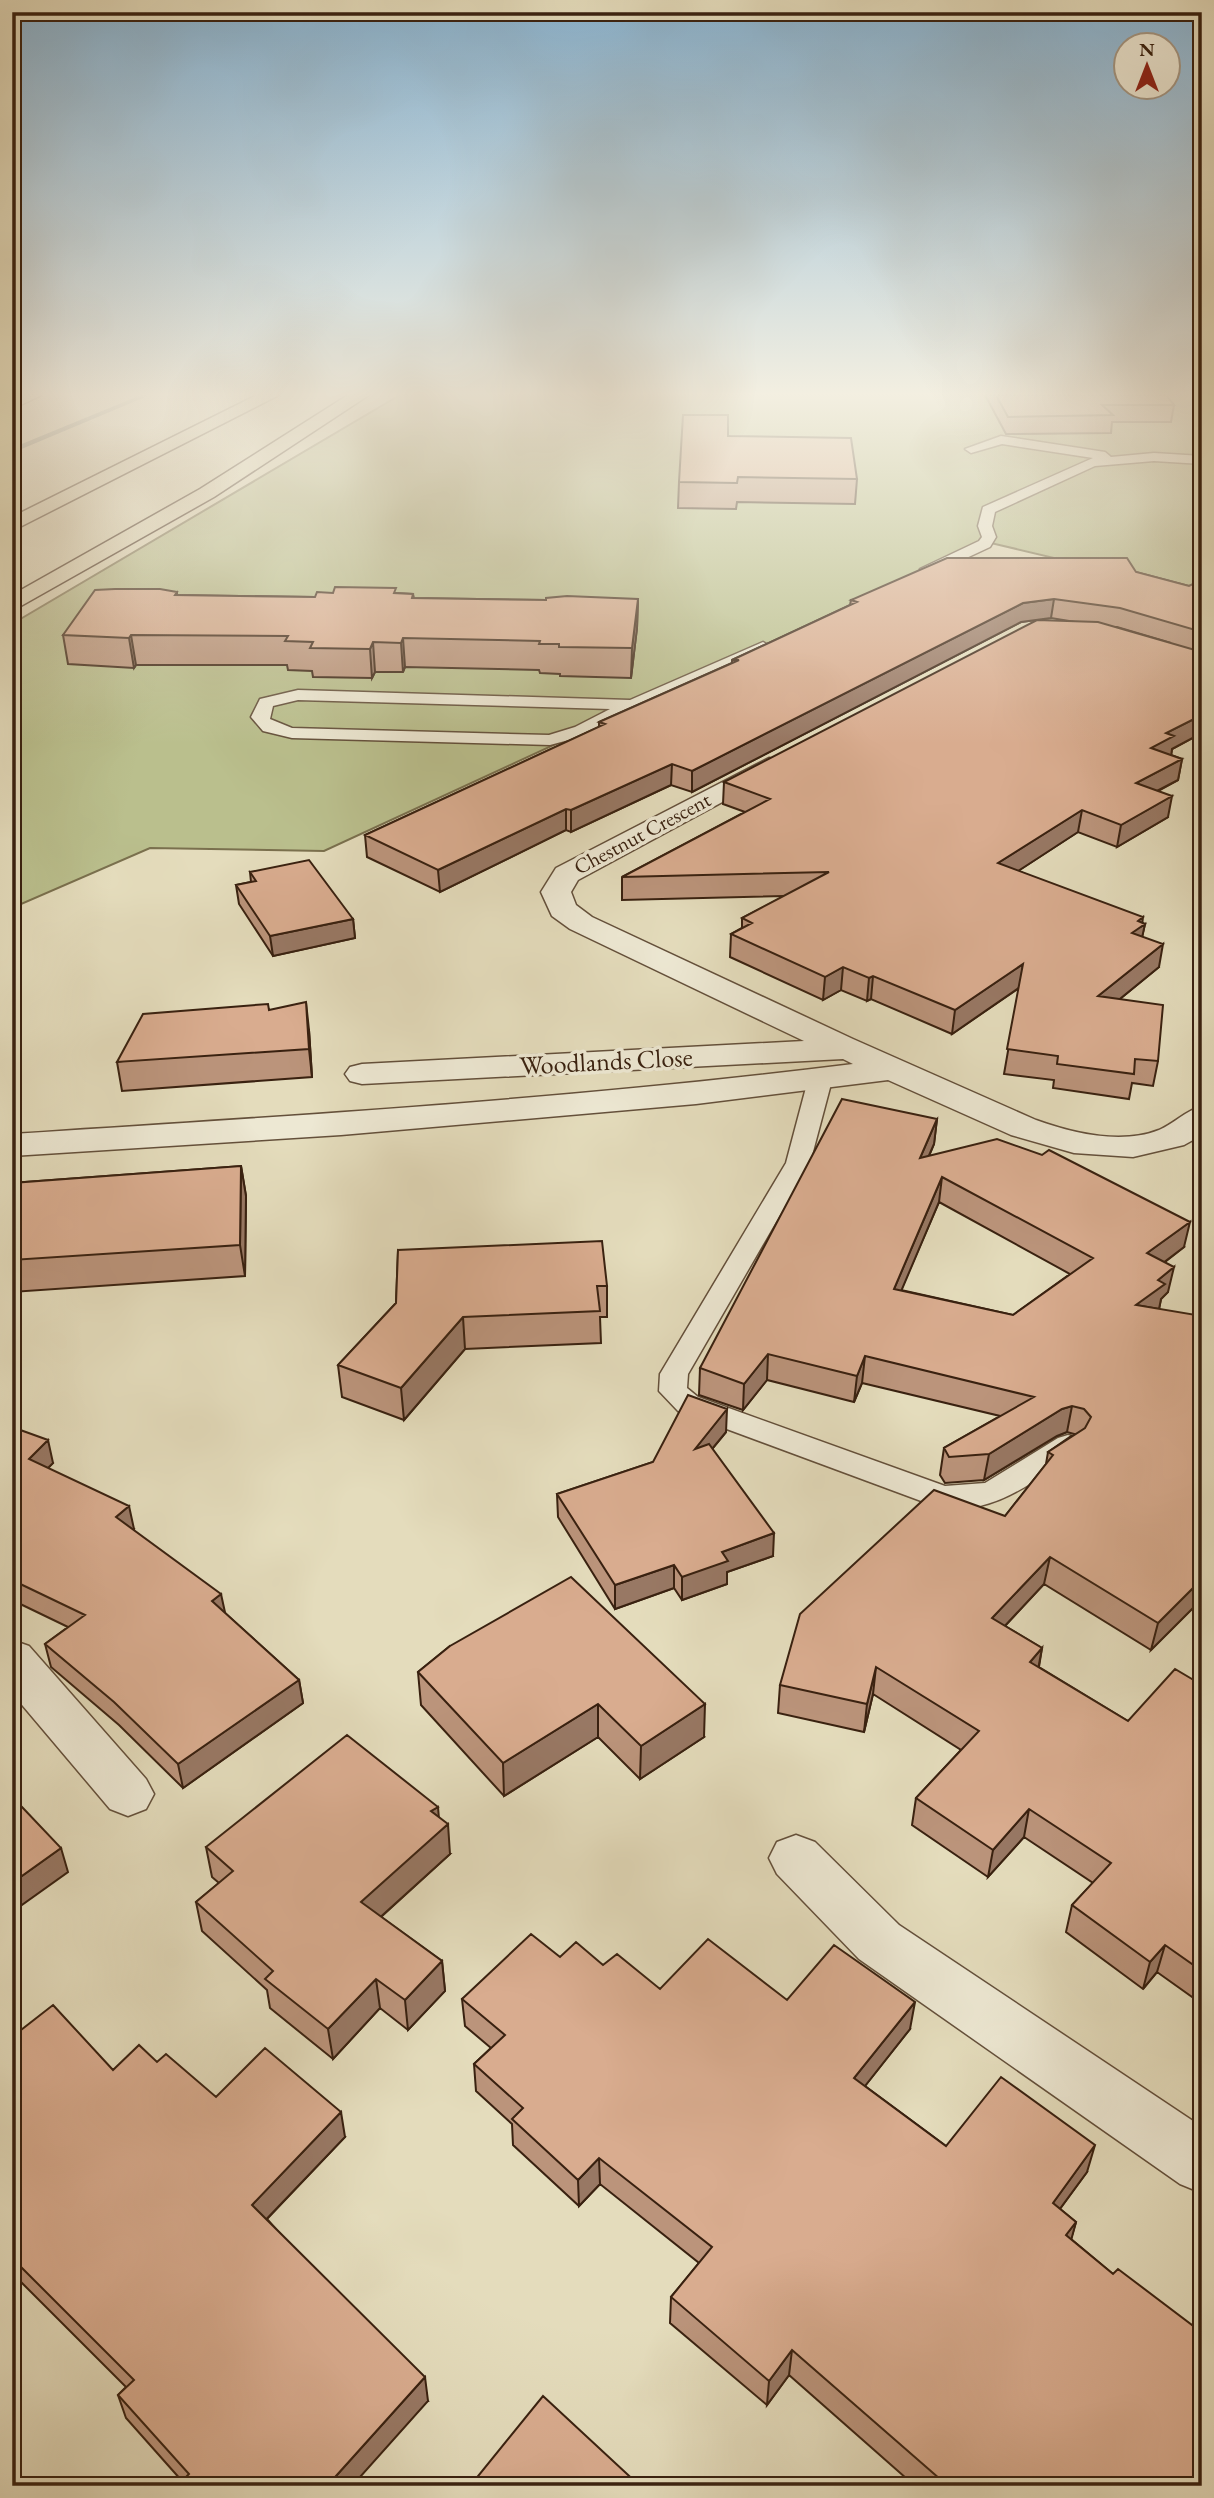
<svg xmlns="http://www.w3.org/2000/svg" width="1214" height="2498" font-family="'EB Garamond',serif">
	<rect width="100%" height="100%" fill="#e4dcbc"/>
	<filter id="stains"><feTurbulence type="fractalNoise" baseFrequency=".00286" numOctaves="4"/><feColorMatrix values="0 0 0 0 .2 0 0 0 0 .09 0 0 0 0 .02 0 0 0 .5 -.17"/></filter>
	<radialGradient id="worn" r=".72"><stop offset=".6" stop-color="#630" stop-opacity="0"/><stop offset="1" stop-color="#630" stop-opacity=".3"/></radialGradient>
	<!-- green -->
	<path fill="#babf8d" stroke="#7a704e" stroke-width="2" d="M 400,395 L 1202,395 L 1202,593 L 991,543 L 324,851 L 150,848 L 12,908 L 12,624 Z"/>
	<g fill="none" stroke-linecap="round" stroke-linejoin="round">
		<!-- stream -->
		<path fill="#737c77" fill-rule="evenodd" d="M 141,395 L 150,395 L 12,453 L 12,448 Z"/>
		<!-- service casing -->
		<g stroke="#64503b" stroke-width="3">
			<path id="service" d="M 1001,436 L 1105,452 L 1111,457 L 1154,453 L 1202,456 L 1202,464 L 1154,461 L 1095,466 L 995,512 L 992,526 L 996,537 L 990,547 L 930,575 L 920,575 L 920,569 L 979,541 L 982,537 L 978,526 L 983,507 L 1093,458 L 1002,444 L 971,453 L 965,449 Z
				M 763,642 L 771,647 L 769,650 L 587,735 L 550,745 L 292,738 L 263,731 L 251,717 L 260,699 L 298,690 L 630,700 ZM 298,700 L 610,709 L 575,727 L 549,735 L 292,728 L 270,719 L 273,706 Z
				M 820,1073 L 828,1075 L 832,1080 L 810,1163 L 688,1374 L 687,1388 L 698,1397 L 945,1486 L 985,1483 L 1058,1438 L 1068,1435 L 1078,1438 L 1083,1445 L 1078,1452 C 1035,1480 988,1521 932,1505 L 678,1411 L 659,1391 L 660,1374 L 786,1163 L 808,1080 L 812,1075 Z"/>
		</g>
		<!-- minor casing -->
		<g stroke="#64503b" stroke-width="3">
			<path id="minor" d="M 769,758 L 778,760 L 782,766 L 778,772 L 578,880 L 571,892 L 576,905 L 592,917 L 853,1039 L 1036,1120 C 1072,1133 1121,1145 1159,1130 C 1175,1123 1185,1111 1202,1106 L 1202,1135 L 1184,1145 L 1133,1157 L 1074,1153 L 1011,1135 L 888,1080 L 696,1104 L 341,1135 L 12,1156 L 12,1134 C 293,1116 574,1099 853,1064 L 843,1059 L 362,1084 L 350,1081 L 345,1074 L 350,1067 L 362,1064 L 804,1041 L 570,929 L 552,916 L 541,892 L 556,868 Z
				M 12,1640 L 29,1646 L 146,1779 L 154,1794 L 146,1809 L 128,1816 L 110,1809 L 12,1693 Z
				M 796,1835 L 815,1842 L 899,1925 L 1202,2127 L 1202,2193 L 1180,2184 L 859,1959 L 777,1874 L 769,1858 L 777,1842 Z"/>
		</g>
		<!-- motorway casing -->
		<g stroke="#392110" stroke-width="3">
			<path id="motorway" d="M 19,395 L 42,395 L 12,409 L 12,397 Z
				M 257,395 L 279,395 L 12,531 L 12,517 Z
				M 348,395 L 369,395 L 214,497 L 12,611 L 12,595 L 200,489 Z"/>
		</g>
		<!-- service -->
		<use href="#service" fill="#ede8d3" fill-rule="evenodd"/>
		<!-- minor -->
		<use href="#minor" fill="#ede8d3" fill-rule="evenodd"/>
		<!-- motorway -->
		<use href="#motorway" fill="#e4dcbc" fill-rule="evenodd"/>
	</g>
	<!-- wall -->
	<path fill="#bb947b" stroke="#392110" stroke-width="2" fill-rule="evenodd" d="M 985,395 L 1166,395 L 1174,405 L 1171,422 L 1112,422 L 1111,433 L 1006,434 Z
		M 728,436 L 857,479 L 855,504 L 737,502 L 736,509 L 678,508 L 679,482 Z
		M 1136,572 L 1189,586 L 1202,583 L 1202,733 L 1172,749 L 1171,755 L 1182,759 L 1178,780 L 1158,791 L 1168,817 L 1117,847 L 1078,832 L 1018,871 L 1145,924 L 1142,937 L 1159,967 L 1120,999 L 1158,1061 L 1153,1086 L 1132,1083 L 1129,1099 L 1053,1088 L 1054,1080 L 1004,1074 L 1019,988 L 952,1034 L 871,999 L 867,1001 L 841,990 L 823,1000 L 730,957 L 731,934 L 742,928 L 742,918 L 785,896 L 622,900 L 622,877 L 745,812 L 723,804 L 724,782 L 1075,622 L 1051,618 L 1021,622 L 692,792 L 671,785 L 571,832 L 566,830 L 440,892 L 367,857 L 365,835 L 599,727 L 599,722 L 732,663 L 732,660 L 850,605 L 851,600 ZM 1114,627 L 1117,627 L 1171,643 Z
		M 177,592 L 177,595 L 315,597 L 396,593 L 413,594 L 414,598 L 546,600 L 638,599 L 637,628 L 631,678 L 560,676 L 560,674 L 540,673 L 539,670 L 405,667 L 403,672 L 375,672 L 372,678 L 313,677 L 312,671 L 288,670 L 287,665 L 136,665 L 134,668 L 68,664 L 63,635 Z
		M 250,872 L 353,919 L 355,938 L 273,956 L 239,904 L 236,885 L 251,882 Z
		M 309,1030 L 312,1077 L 122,1091 L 117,1062 Z
		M 937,1119 L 934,1144 L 929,1156 L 1184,1247 L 1165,1262 L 1168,1292 L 1161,1299 L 1159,1309 L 1202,1599 L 1151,1650 L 1044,1584 L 1005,1626 L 1042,1648 L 1039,1667 L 1128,1721 L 1202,1685 L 1202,2004 L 1157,1972 L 1143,1989 L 1066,1932 L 1072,1905 L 1093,1883 L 1024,1837 L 988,1877 L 912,1825 L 916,1798 L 961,1750 L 873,1694 L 864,1732 L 778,1713 L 780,1685 L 1005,1516 L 1046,1464 L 1048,1452 L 1074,1434 L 1067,1432 L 1057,1436 L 984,1480 L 945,1483 L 940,1475 L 944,1448 L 1000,1416 L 862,1383 L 854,1402 L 767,1380 L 743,1410 L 699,1395 L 700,1368 ZM 939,1202 L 1070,1274 L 1013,1315 L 901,1290 Z
		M 241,1166 L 246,1196 L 245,1276 L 12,1292 L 12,1183 Z
		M 398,1250 L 607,1286 L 607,1317 L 600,1317 L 601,1343 L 465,1349 L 404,1420 L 342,1397 L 338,1365 L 396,1303 Z
		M 12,1427 L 53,1463 L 48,1468 L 134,1529 L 133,1530 L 299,1680 L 303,1703 L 183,1788 L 119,1725 L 51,1667 L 45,1644 L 68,1627 L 12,1600 Z
		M 726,1432 L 712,1449 L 773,1556 L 727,1572 L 727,1584 L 682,1600 L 674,1588 L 615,1609 L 558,1517 L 557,1494 L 653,1462 Z
		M 450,1646 L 704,1737 L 640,1779 L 598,1737 L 504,1796 L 421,1705 L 418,1672 Z
		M 206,1847 L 450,1854 L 381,1917 L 442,1961 L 445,1991 L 408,2030 L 380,2008 L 333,2059 L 270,2008 L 267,1990 L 202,1931 L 196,1902 L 219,1883 L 212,1877 Z
		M 560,1957 L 603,1965 L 660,1989 L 787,2000 L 910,2029 L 865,2086 L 946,2146 L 1087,2172 L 1060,2209 L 1076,2222 L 1071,2239 L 1113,2274 L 1196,2328 L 1202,2486 L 915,2486 L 789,2375 L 767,2405 L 670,2323 L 671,2297 L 699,2263 L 600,2184 L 579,2206 L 513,2145 L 512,2124 L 476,2091 L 474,2064 L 491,2048 L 465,2026 L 462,1999 Z
		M 12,2037 L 113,2070 L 157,2062 L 216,2097 L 345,2137 L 267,2219 L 428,2401 L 182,2481 L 126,2418 L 118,2395 L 126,2387 L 12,2273 Z"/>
	<!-- shaded-wall -->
	<path fill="#987864" stroke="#392110" stroke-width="2" d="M 638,599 L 637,628 L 631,678 L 632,648 Z
		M 1054,599 L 1051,618 L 1021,622 L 692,792 L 692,771 L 1023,603 Z
		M 131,635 L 136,665 L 134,668 L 129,638 Z
		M 403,638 L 405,667 L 403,672 L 401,643 Z
		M 373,642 L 375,672 L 372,678 L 370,649 Z
		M 1202,715 L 1202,733 L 1172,749 L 1171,757 L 1151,748 L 1166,733 Z
		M 1182,759 L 1178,780 L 1132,804 L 1136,783 Z
		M 672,764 L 671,785 L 571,832 L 571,810 Z
		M 1172,796 L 1168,817 L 1117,847 L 1121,825 Z
		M 566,809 L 566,830 L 440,892 L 438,870 Z
		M 1082,810 L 1078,832 L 995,886 L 998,863 Z
		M 1143,917 L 1142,926 L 1145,924 L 1140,947 L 1132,933 L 1138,921 Z
		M 353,919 L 355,938 L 273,956 L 270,936 Z
		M 1163,944 L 1159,967 L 1094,1020 L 1098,996 Z
		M 1023,964 L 1020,987 L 952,1034 L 955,1010 Z
		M 843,967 L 841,990 L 823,1000 L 825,977 Z
		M 873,976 L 871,999 L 867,1001 L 869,978 Z
		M 306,1002 L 309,1030 L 312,1077 L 309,1049 Z
		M 937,1119 L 934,1144 L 917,1183 L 920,1158 Z
		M 241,1166 L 246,1196 L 245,1276 L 240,1245 Z
		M 942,1177 L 939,1202 L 891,1315 L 894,1289 Z
		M 1190,1222 L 1184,1247 L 1142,1279 L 1147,1253 Z
		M 1174,1267 L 1168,1292 L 1161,1299 L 1159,1309 L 1136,1305 L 1158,1280 Z
		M 463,1317 L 465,1349 L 404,1420 L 401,1388 Z
		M 768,1354 L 767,1380 L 743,1410 L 744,1384 Z
		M 865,1356 L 862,1383 L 854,1402 L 857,1376 Z
		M 1072,1406 L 1067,1432 L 1057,1436 L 984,1480 L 989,1454 L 1062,1409 Z
		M 727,1409 L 726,1432 L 694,1471 L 695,1449 Z
		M 48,1440 L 53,1463 L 34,1482 L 29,1459 Z
		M 129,1506 L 134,1529 L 121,1541 L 116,1517 Z
		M 774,1533 L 773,1556 L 727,1572 L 727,1584 L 682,1600 L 682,1577 L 722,1552 Z
		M 1050,1557 L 1044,1584 L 987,1645 L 992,1618 Z
		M 674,1565 L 674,1588 L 615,1609 L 615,1585 Z
		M 1202,1579 L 1202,1599 L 1151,1650 L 1158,1623 Z
		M 221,1594 L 226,1617 L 212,1601 Z
		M 1042,1648 L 1037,1675 L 1030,1662 Z
		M 876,1667 L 873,1694 L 864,1732 L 867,1704 Z
		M 299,1680 L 303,1703 L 183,1788 L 178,1764 Z
		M 598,1704 L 598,1737 L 504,1796 L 503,1763 Z
		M 705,1704 L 704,1737 L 640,1779 L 641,1746 Z
		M 1202,1741 L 1202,1759 L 1195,1749 Z
		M 438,1807 L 440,1831 L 448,1824 L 450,1854 L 365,1931 L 361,1902 L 431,1811 Z
		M 1029,1809 L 1024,1837 L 988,1877 L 993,1850 Z
		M 61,1848 L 68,1872 L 12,1912 L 12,1883 Z
		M 1165,1945 L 1157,1972 L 1143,1989 L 1150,1962 Z
		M 442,1961 L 445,1991 L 408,2030 L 405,2000 Z
		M 376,1979 L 380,2008 L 333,2059 L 328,2029 Z
		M 915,2002 L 910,2029 L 850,2105 L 854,2078 Z
		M 341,2112 L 345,2137 L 257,2229 L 252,2205 Z
		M 1095,2145 L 1087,2172 L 1045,2229 L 1053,2203 Z
		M 599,2158 L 600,2184 L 579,2206 L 578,2180 Z
		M 1076,2222 L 1069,2248 L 1066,2235 Z
		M 792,2350 L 789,2375 L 767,2405 L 769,2381 Z
		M 425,2377 L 428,2401 L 352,2486 L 327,2486 Z"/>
	<!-- building -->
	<path fill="#d9ac8f" stroke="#392110" stroke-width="2" fill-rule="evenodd" d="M 996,395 L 1166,395 L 1174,405 L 1102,405 L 1113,415 L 1008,417 Z
		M 683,415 L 728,415 L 728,436 L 851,438 L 857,479 L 738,477 L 737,483 L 679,482 Z
		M 947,558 L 1127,558 L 1136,572 L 1189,586 L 1197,582 L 1202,583 L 1202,632 L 1120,608 L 1054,599 L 1023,603 L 692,771 L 672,764 L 571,810 L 566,809 L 438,870 L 365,835 L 605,724 L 599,722 L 739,660 L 732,660 L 857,602 L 851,600 Z
		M 335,587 L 396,588 L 394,593 L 413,594 L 412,598 L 546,600 L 546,598 L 567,596 L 638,599 L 632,648 L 559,647 L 559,644 L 539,644 L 540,641 L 403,638 L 401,643 L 373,642 L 370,649 L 310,648 L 313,642 L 285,641 L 288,636 L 131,635 L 129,638 L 63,635 L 95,590 L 115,589 L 160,589 L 177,592 L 175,595 L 315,597 L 317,592 L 333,593 Z
		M 1037,620 L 1098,622 L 1202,652 L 1202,715 L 1166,733 L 1174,736 L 1151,748 L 1182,759 L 1136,783 L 1172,796 L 1121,825 L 1082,810 L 998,863 L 1143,917 L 1138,921 L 1145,924 L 1132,933 L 1163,944 L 1098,996 L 1163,1005 L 1158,1061 L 1135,1059 L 1134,1074 L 1057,1064 L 1058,1056 L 1007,1049 L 1023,964 L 955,1010 L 873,976 L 869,978 L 843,967 L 825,977 L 731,934 L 752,923 L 742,918 L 829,872 L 622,877 L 770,799 L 724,782 Z
		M 309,860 L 353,919 L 270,936 L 236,885 L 256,881 L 250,872 Z
		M 306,1002 L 309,1049 L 117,1062 L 143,1014 L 268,1004 L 269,1010 Z
		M 842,1099 L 937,1119 L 920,1158 L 997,1139 L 1042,1155 L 1049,1150 L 1190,1222 L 1147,1253 L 1174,1267 L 1158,1280 L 1165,1284 L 1136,1305 L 1202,1316 L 1202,1579 L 1158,1623 L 1050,1557 L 992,1618 L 1042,1648 L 1030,1662 L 1128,1721 L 1175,1669 L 1202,1685 L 1202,1741 L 1195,1749 L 1202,1753 L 1202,1971 L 1165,1945 L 1150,1962 L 1072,1905 L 1111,1863 L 1029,1809 L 993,1850 L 916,1798 L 979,1731 L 876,1667 L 867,1704 L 780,1685 L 800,1614 L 934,1490 L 1005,1516 L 1053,1455 L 1048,1452 L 1085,1428 L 1091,1417 L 1084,1409 L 1072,1406 L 1062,1409 L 989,1454 L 949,1457 L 944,1448 L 1034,1397 L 865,1356 L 857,1376 L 768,1354 L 744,1384 L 700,1368 ZM 942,1177 L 1093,1258 L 1013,1315 L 894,1289 Z
		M 241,1166 L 240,1245 L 12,1260 L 12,1183 Z
		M 602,1241 L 607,1286 L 597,1286 L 600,1311 L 463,1317 L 401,1388 L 338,1365 L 396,1303 L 398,1250 Z
		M 688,1395 L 727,1409 L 695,1449 L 709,1444 L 774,1533 L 722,1552 L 728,1561 L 682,1577 L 674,1565 L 615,1585 L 557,1494 L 653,1462 Z
		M 12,1427 L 48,1440 L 29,1459 L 129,1506 L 116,1517 L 221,1594 L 212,1601 L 299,1680 L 178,1764 L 114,1702 L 45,1644 L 85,1615 L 12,1580 Z
		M 571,1577 L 705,1704 L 641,1746 L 598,1704 L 503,1763 L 418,1672 L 450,1646 Z
		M 347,1735 L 438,1807 L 431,1811 L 448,1824 L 361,1902 L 442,1961 L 405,2000 L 376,1979 L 328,2029 L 265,1979 L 273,1971 L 196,1902 L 233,1871 L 206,1847 Z
		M 22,1807 L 61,1848 L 12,1883 L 12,1813 Z
		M 531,1934 L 560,1957 L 576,1942 L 603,1965 L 617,1954 L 660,1989 L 708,1939 L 787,2000 L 834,1945 L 915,2002 L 854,2078 L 946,2146 L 1001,2077 L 1095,2145 L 1053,2203 L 1076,2222 L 1066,2235 L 1113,2274 L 1118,2269 L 1196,2328 L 1202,2319 L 1202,2486 L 948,2486 L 792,2350 L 769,2381 L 671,2297 L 712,2247 L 599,2158 L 578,2180 L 512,2119 L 523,2108 L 474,2064 L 505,2035 L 462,1999 Z
		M 53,2005 L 113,2070 L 139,2045 L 157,2062 L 166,2054 L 216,2097 L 265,2048 L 341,2112 L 252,2205 L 425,2377 L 327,2486 L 177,2486 L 189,2474 L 118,2395 L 134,2380 L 12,2258 L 12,2037 Z
		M 543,2396 L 640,2486 L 470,2486 Z"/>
	<!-- sky -->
	<linearGradient id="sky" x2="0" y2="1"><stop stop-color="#89b6d6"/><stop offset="0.53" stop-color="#f3efe1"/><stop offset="1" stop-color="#f3efe1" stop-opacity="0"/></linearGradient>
	<rect width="1214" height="744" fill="url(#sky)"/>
	<g text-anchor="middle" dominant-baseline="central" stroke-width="7" stroke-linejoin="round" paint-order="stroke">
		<!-- far-street labels -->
		<g font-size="21" fill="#392110" stroke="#ede8d3">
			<text transform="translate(642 833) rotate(-28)">Chestnut Crescent</text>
		</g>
		<!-- street labels -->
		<g font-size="26" fill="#392110" stroke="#ede8d3">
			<text transform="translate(606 1061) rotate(-3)">Woodlands Close</text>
		</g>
	</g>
	<!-- margin -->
	<rect width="1214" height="2498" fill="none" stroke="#e4dcbc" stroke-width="42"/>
	<rect x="14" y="14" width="1186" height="2470" fill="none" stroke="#392110" stroke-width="3.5"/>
	<rect x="21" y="21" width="1172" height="2456" fill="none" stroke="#392110" stroke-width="2"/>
	<!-- north arrow -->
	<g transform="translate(1147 66)"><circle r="33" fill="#ede8d3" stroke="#a59885" stroke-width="2"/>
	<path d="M0-5L12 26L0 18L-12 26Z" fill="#8f2418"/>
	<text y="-10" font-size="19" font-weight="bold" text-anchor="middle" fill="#392110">N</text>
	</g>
	<rect width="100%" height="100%" filter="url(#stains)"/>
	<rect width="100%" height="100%" fill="url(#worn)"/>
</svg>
